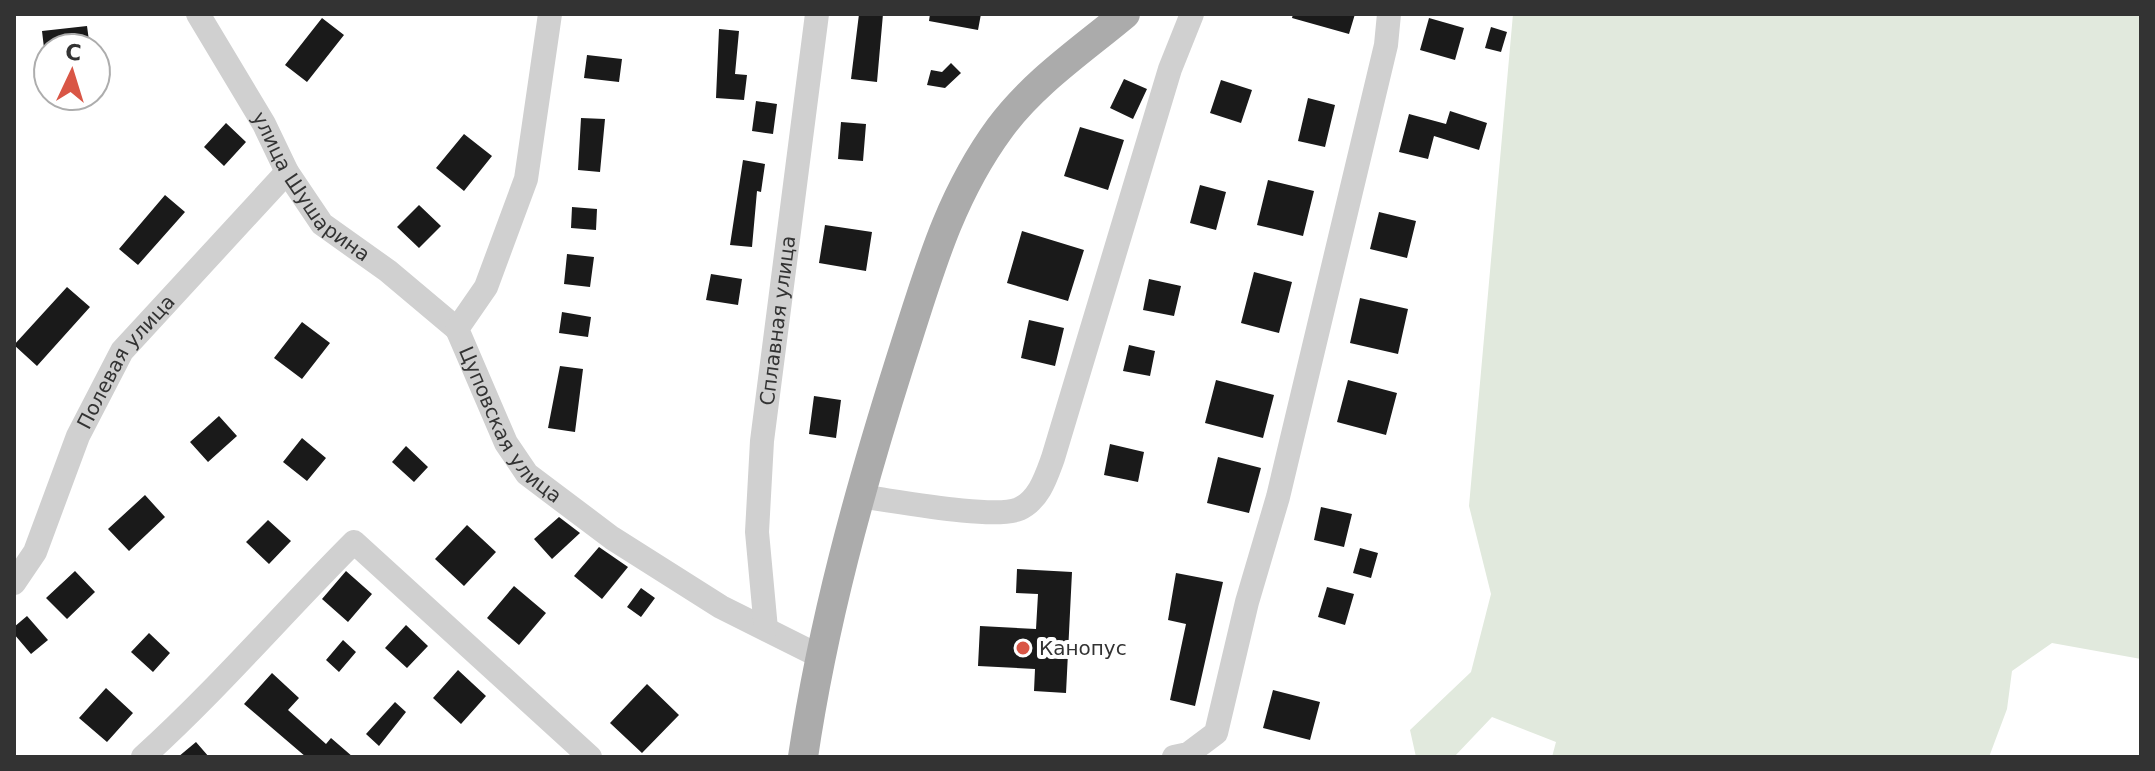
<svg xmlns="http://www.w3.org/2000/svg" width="2155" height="771" font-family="'DejaVu Sans',sans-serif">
	<rect width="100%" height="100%" fill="#fff"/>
	<!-- green -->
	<path fill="#e1e9dd" d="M 1513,14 L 2141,14 L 2141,659 L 2052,643 L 2012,671 L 2007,709 L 1989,757 L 1552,757 L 1556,742 L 1492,717 L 1454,757 L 1416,757 L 1410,730 L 1471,672 L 1491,594 L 1469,506 Z"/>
	<!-- building -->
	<path fill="#1a1a1a" d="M 859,14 L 883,14 L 877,82 L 851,79 Z
		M 930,14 L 981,14 L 978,30 L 929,21 Z
		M 1293,14 L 1355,14 L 1349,34 L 1292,18 Z
		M 322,18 L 344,35 L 307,82 L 285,65 Z
		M 1429,18 L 1464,28 L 1455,60 L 1420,50 Z
		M 87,26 L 90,48 L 44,48 L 42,31 Z
		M 1491,27 L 1507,32 L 1501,52 L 1485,48 Z
		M 719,29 L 739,31 L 735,74 L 747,75 L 744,100 L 716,98 Z
		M 587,55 L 622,59 L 619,82 L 584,78 Z
		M 951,63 L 961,73 L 945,88 L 927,85 L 931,70 L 942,72 Z
		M 1124,79 L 1147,89 L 1133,119 L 1110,108 Z
		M 1221,80 L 1252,90 L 1241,123 L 1210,113 Z
		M 1308,98 L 1335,105 L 1325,147 L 1298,141 Z
		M 756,101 L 777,104 L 773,134 L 752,131 Z
		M 1450,111 L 1487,123 L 1479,150 L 1434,136 L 1428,159 L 1399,152 L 1409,114 L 1446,124 Z
		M 581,118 L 605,119 L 600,172 L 578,170 Z
		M 841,122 L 866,124 L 863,161 L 838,159 Z
		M 226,123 L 246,142 L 224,166 L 204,147 Z
		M 1080,127 L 1124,140 L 1108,190 L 1064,176 Z
		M 464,134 L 492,156 L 464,191 L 436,168 Z
		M 743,160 L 765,164 L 761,192 L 757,191 L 752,247 L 730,245 Z
		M 1268,180 L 1314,191 L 1303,236 L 1257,225 Z
		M 1200,185 L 1226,192 L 1216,230 L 1190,223 Z
		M 165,195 L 185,212 L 138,265 L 119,249 Z
		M 419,205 L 441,226 L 419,248 L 397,227 Z
		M 572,207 L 597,209 L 596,230 L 571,228 Z
		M 1379,212 L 1416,221 L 1407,258 L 1370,249 Z
		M 825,225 L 872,232 L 866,271 L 819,263 Z
		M 1022,231 L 1084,250 L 1068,301 L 1007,283 Z
		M 567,254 L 594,257 L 590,287 L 564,284 Z
		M 1254,272 L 1292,282 L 1279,333 L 1241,323 Z
		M 711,274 L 742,279 L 738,305 L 706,300 Z
		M 1149,279 L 1181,286 L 1174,316 L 1143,310 Z
		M 67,287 L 90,307 L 37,366 L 14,345 Z
		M 1360,298 L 1408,309 L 1398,354 L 1350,343 Z
		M 562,312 L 591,317 L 588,337 L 559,333 Z
		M 1029,320 L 1064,328 L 1055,366 L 1021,358 Z
		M 302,322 L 330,343 L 302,379 L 274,358 Z
		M 1129,345 L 1155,351 L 1150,376 L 1123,371 Z
		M 560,366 L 583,369 L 575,432 L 548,428 Z
		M 1216,380 L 1274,395 L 1263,438 L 1205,423 Z
		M 1348,380 L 1397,393 L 1386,435 L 1337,422 Z
		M 814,396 L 841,400 L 836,438 L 809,434 Z
		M 219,416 L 237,436 L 208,462 L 190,442 Z
		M 302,438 L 326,458 L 307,481 L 283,462 Z
		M 1110,444 L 1144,452 L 1138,482 L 1104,475 Z
		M 406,446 L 428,467 L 414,482 L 392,462 Z
		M 1218,457 L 1261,468 L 1249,513 L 1207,503 Z
		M 145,495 L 165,517 L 129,551 L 108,529 Z
		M 1321,507 L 1352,514 L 1344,547 L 1314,540 Z
		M 559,517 L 580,533 L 552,559 L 534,539 Z
		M 268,520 L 291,541 L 269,564 L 246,542 Z
		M 467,525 L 496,552 L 464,586 L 435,559 Z
		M 599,547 L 628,567 L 602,599 L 574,576 Z
		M 1360,548 L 1378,553 L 1371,578 L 1353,573 Z
		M 1017,569 L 1072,572 L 1066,693 L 1034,691 L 1035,669 L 978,666 L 980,626 L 1036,629 L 1038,594 L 1016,593 Z
		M 75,571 L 95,592 L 67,619 L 46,598 Z
		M 346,571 L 372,594 L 348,622 L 322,599 Z
		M 1176,573 L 1223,582 L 1195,706 L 1170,700 L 1186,624 L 1168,620 Z
		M 514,586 L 546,613 L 519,645 L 487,618 Z
		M 1327,587 L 1354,594 L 1345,625 L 1318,617 Z
		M 641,588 L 655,598 L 641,617 L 627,607 Z
		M 27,616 L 48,640 L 31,654 L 14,634 L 14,627 Z
		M 406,625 L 428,646 L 407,668 L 385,648 Z
		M 149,633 L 170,653 L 153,672 L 131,652 Z
		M 343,640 L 356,652 L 339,672 L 326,660 Z
		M 458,670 L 486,696 L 461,724 L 433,698 Z
		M 272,673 L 299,698 L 288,710 L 326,744 L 331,738 L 353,757 L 306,757 L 244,704 Z
		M 647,684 L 679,715 L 642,753 L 610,723 Z
		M 106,688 L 133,713 L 107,742 L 79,718 Z
		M 1273,690 L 1320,702 L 1310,740 L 1263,728 Z
		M 395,702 L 406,712 L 379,746 L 366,734 Z
		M 196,742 L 209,757 L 178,757 Z"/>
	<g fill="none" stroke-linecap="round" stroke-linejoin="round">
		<!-- minor -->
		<g stroke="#d0d0d0" stroke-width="24">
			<path id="s1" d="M 198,14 L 264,124 L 287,172 L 322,224 L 388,271 L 457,329"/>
			<path id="s2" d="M 550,14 L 526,179 L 486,287 L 457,329 L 506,443 L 527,474 L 612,538 L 721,607 L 819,656"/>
			<path d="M 858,496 C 891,500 993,520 1019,509 C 1039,500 1046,477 1053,458 L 1170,69 L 1192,14"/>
			<path id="s3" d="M 14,583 L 35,552 L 78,436 L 122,351 L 287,172"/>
			<path id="s4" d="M 766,629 L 757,532 L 762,441 L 817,14"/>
			<path d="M 143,757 C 218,689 283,613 354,542 L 590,757"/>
			<path d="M 1174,757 L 1188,754 L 1216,733 L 1247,602 L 1278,497 L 1386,45 L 1389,14"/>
		</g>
		<!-- major -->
		<path stroke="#ababab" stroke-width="30" d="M 803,757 C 823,622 859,492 900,362 C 927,279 947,200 1000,128 C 1034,82 1082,50 1125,14"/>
	</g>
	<!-- markers -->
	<circle fill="#d95646" stroke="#fff" stroke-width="3" cx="1023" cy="648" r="8"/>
	<g text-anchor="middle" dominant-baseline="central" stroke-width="8" stroke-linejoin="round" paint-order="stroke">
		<!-- street labels -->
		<g font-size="20" fill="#333" stroke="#fff">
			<text stroke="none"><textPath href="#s1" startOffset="208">улица Шушарина</textPath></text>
			<text stroke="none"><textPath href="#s4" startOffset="310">Сплавная улица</textPath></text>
			<text stroke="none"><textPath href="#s3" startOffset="250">Полевая улица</textPath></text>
			<text stroke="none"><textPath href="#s2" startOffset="444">Цуповская улица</textPath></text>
		</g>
		<!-- poi labels -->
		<g font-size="20" fill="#333" stroke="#fff" text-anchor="start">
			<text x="1039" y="648">Канопус</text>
		</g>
	</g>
	<!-- border -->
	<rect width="2155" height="771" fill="none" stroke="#333333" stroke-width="32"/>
	<!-- north arrow -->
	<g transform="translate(72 72) rotate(4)"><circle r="38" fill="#ffffff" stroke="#adadad" stroke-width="2"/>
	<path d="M0-6L14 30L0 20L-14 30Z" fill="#d95646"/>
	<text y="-12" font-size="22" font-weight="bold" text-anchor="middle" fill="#333333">С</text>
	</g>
</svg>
